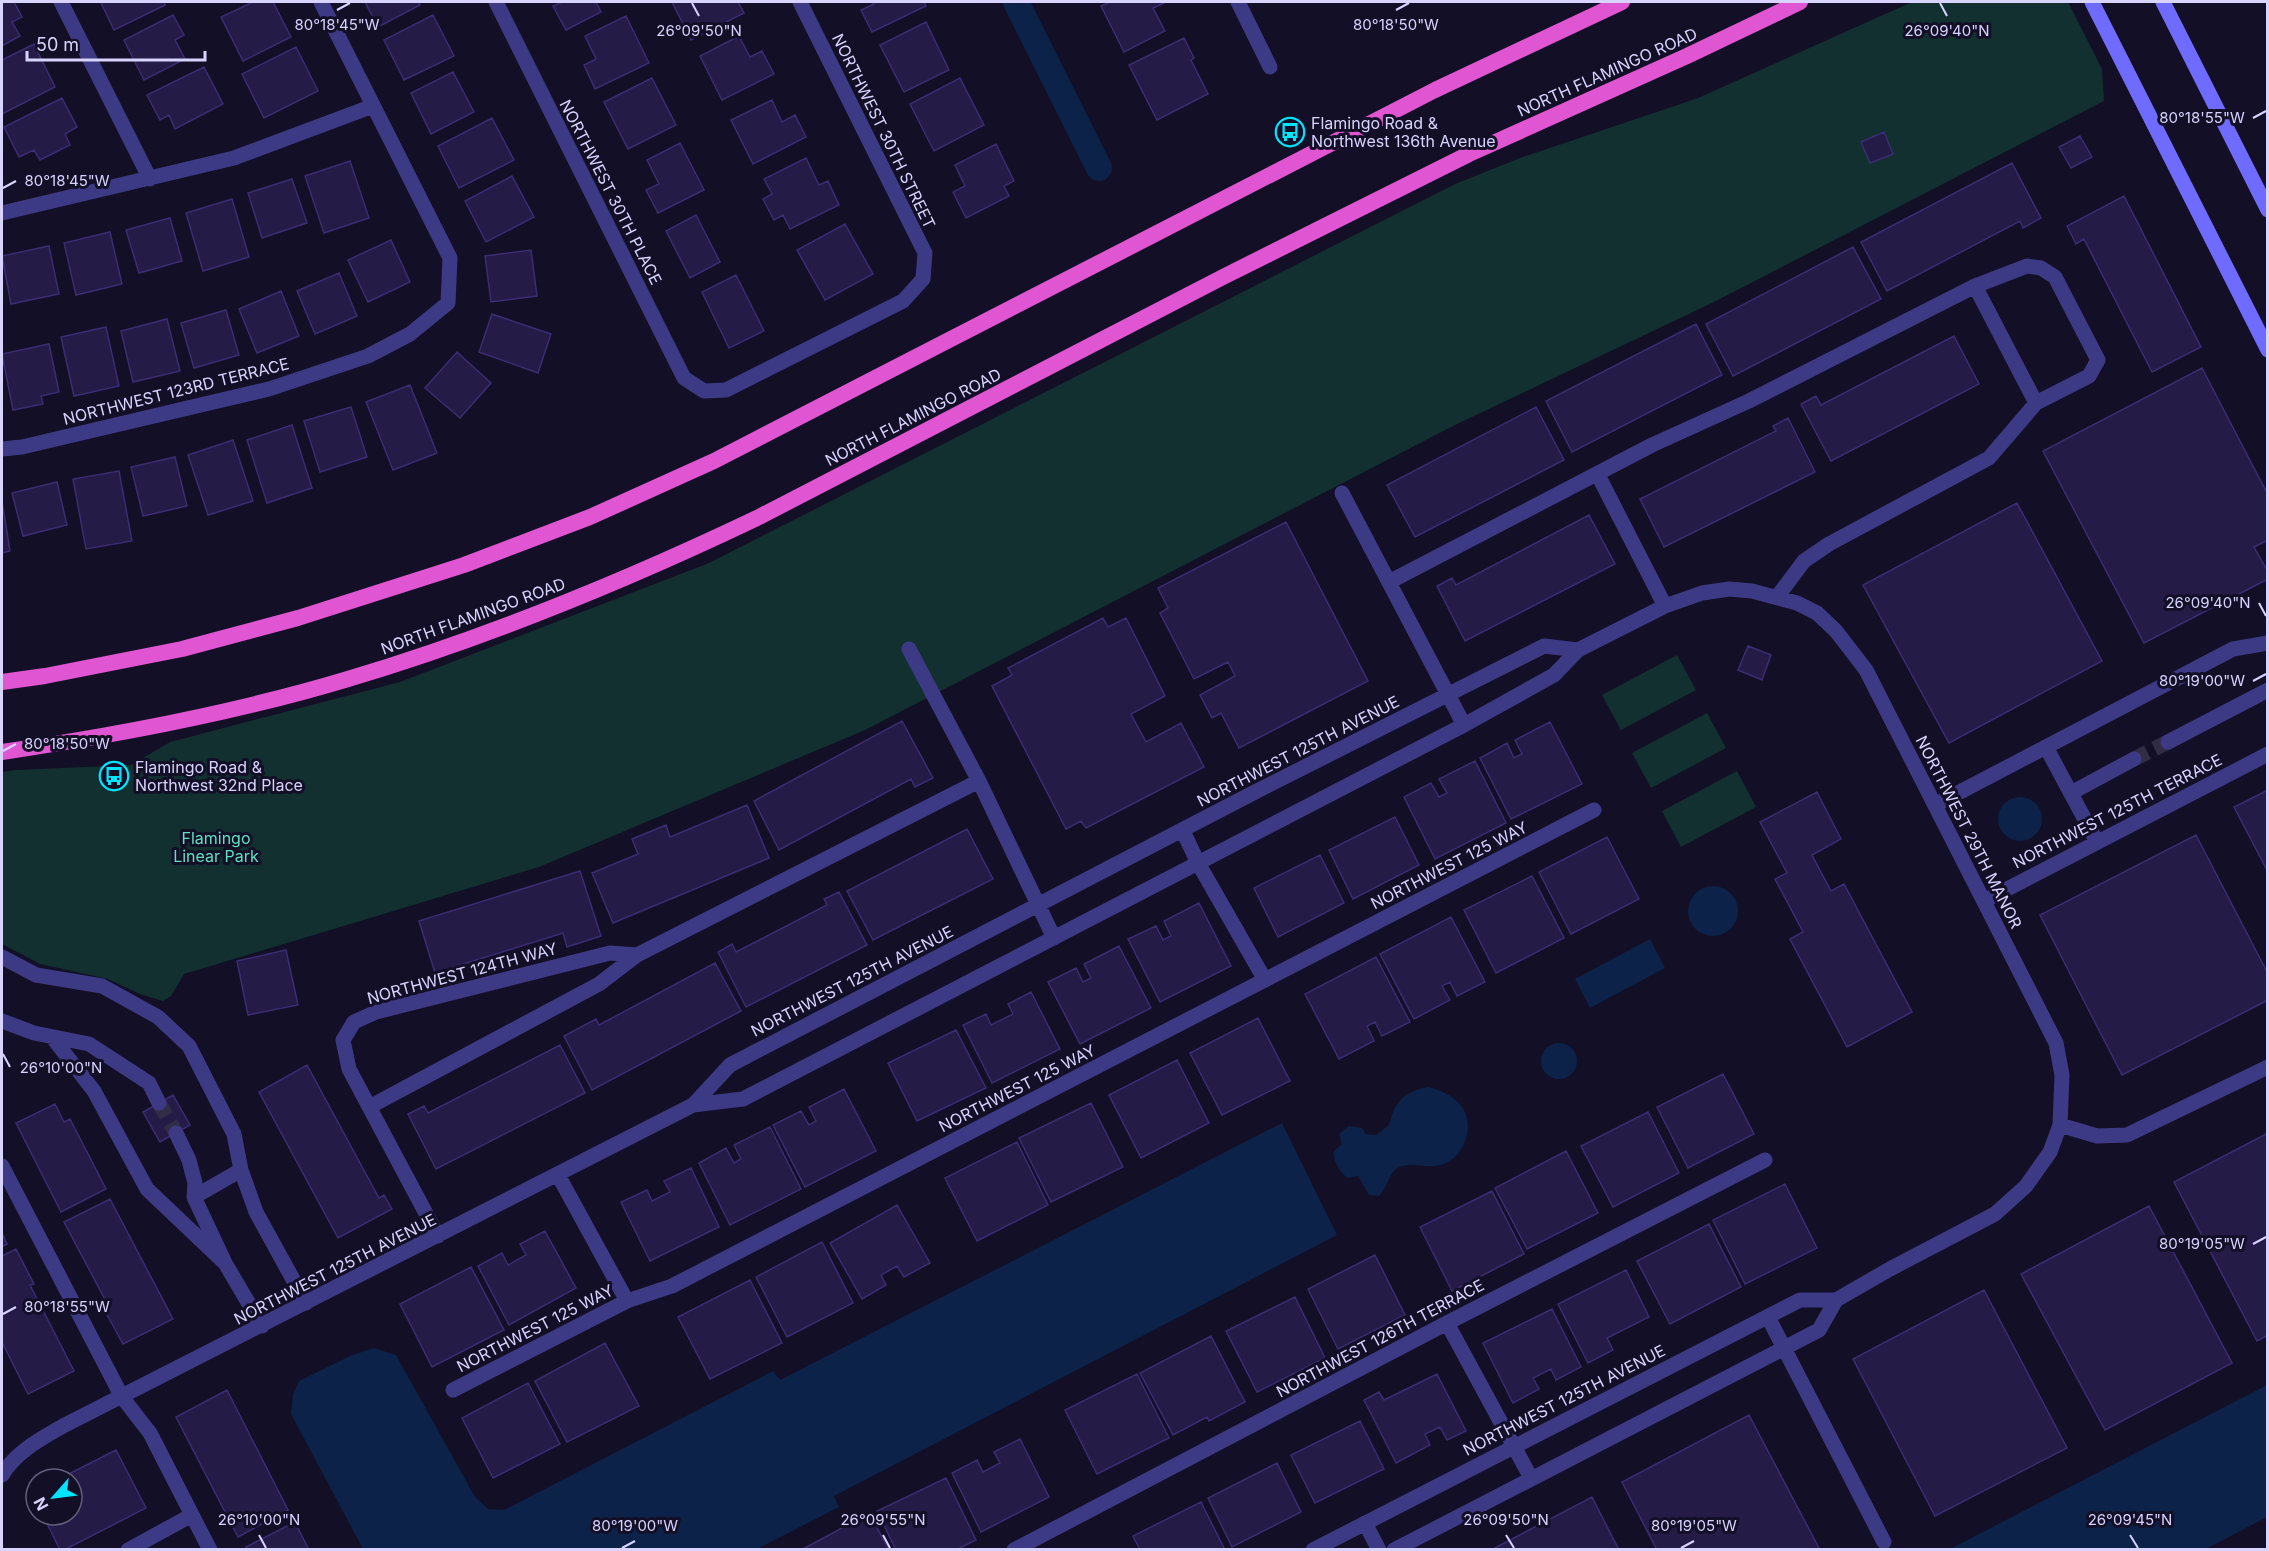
<svg xmlns="http://www.w3.org/2000/svg" width="2269" height="1551" font-family="Inter,sans-serif">
	<rect width="100%" height="100%" fill="#130f26"/>
	<!-- green -->
	<path fill="#12302f" d="M 1912,2 L 2068,2 L 2102,69 L 2104,101 L 1714,302 L 1453,426 L 865,730 L 539,867 L 184,974 L 171,996 L 163,1001 L 140,994 L 108,979 L 40,964 L 2,944 L 2,772 L 16,770 L 131,765 L 170,742 L 400,682 L 709,563 L 1455,184 L 1520,158 L 1698,98 Z
		M 1677,655 L 1696,690 L 1621,730 L 1602,695 Z
		M 1707,713 L 1726,748 L 1651,788 L 1632,753 Z
		M 1737,771 L 1756,807 L 1681,847 L 1662,811 Z"/>
	<!-- water -->
	<path fill="#0c2248" d="M1998 819a22 22 0 1 1 44 0a22 22 0 1 1-44 0Z
		M1688 911a25 25 0 1 1 50 0a25 25 0 1 1-50 0Z
		M 1650,939 L 1665,968 L 1590,1008 L 1575,979 Z
		M1541 1061a18 18 0 1 1 36 0a18 18 0 1 1-36 0Z
		M 1428,1087 C 1451,1092 1473,1108 1467,1134 C 1465,1143 1461,1152 1454,1158 C 1433,1175 1413,1158 1396,1169 C 1389,1174 1387,1188 1379,1196 L 1369,1195 L 1358,1176 L 1347,1178 C 1339,1170 1335,1164 1333,1152 L 1342,1144 L 1339,1134 L 1349,1126 L 1362,1128 L 1366,1134 L 1376,1135 L 1389,1125 C 1395,1101 1403,1092 1428,1087 Z
		M 1282,1123 L 1337,1235 L 834,1496 L 839,1507 L 757,1549 L 363,1549 L 291,1414 L 293,1395 L 299,1381 L 350,1356 L 374,1348 L 396,1355 L 475,1497 L 488,1509 L 504,1510 L 773,1371 L 780,1380 Z
		M 2267,1385 L 2267,1517 L 2206,1549 L 1950,1549 Z"/>
	<g fill="none" stroke-linecap="round" stroke-linejoin="round">
		<!-- canal -->
		<path stroke="#0c2248" stroke-width="26" d="M 1016,2 L 1099,168"/>
	</g>
	<!-- building -->
	<path fill="#241b47" stroke="#3b2d73" stroke-width="1.5" d="M 2,2 L 14,2 L 22,17 L 12,22 L 20,36 L 2,46 Z
		M 105,2 L 164,2 L 165,5 L 114,30 L 101,3 Z
		M 253,2 L 273,2 L 291,37 L 243,61 L 221,17 Z
		M 365,2 L 418,2 L 420,5 L 378,27 Z
		M 562,2 L 596,2 L 601,12 L 566,30 L 553,6 Z
		M 672,2 L 738,2 L 744,13 L 691,40 Z
		M 872,2 L 924,2 L 926,6 L 872,32 L 861,10 L 874,4 Z
		M 1110,2 L 1166,2 L 1153,8 L 1165,31 L 1124,52 L 1101,6 Z
		M 173,15 L 184,35 L 175,40 L 185,59 L 144,80 L 124,40 Z
		M 433,15 L 454,56 L 404,80 L 384,40 Z
		M 626,16 L 649,63 L 595,89 L 584,65 L 596,59 L 585,36 Z
		M 926,22 L 949,70 L 904,92 L 880,45 Z
		M 739,36 L 750,57 L 762,51 L 774,74 L 722,100 L 700,56 Z
		M 1184,38 L 1194,58 L 1191,60 L 1208,94 L 1157,120 L 1129,65 Z
		M 34,44 L 55,87 L 2,114 L 2,60 Z
		M 296,47 L 318,91 L 264,118 L 242,74 Z
		M 204,67 L 223,104 L 175,129 L 169,115 L 160,120 L 147,95 Z
		M 453,72 L 474,112 L 431,134 L 411,93 Z
		M 652,78 L 676,125 L 628,149 L 604,102 Z
		M 960,78 L 984,125 L 934,151 L 910,104 Z
		M 62,98 L 77,127 L 65,134 L 70,145 L 40,160 L 34,150 L 19,157 L 4,127 Z
		M 772,100 L 782,122 L 795,115 L 806,137 L 753,164 L 731,120 Z
		M 492,118 L 514,160 L 459,188 L 438,146 Z
		M 1884,132 L 1893,154 L 1870,163 L 1861,142 Z
		M 2080,136 L 2092,157 L 2071,168 L 2059,147 Z
		M 680,143 L 704,190 L 658,213 L 646,190 L 659,184 L 647,160 Z
		M 996,144 L 1014,181 L 1004,186 L 1009,196 L 966,218 L 953,192 L 965,186 L 955,165 Z
		M 806,158 L 819,185 L 828,181 L 839,205 L 790,229 L 783,215 L 774,220 L 763,199 L 772,194 L 764,179 Z
		M 350,161 L 369,218 L 324,233 L 305,176 Z
		M 2012,163 L 2041,218 L 2023,228 L 2020,221 L 1887,291 L 1861,242 Z
		M 512,176 L 534,217 L 486,242 L 465,201 Z
		M 292,179 L 307,223 L 262,238 L 248,193 Z
		M 2124,196 L 2201,347 L 2152,372 L 2084,239 L 2076,244 L 2067,226 Z
		M 232,199 L 249,257 L 203,271 L 186,213 Z
		M 696,215 L 720,262 L 690,278 L 666,231 Z
		M 170,218 L 182,261 L 139,273 L 126,230 Z
		M 845,224 L 873,274 L 825,300 L 797,250 Z
		M 110,232 L 122,284 L 76,295 L 64,243 Z
		M 391,240 L 410,282 L 368,302 L 348,260 Z
		M 49,246 L 59,294 L 11,304 L 2,256 Z
		M 1853,247 L 1881,299 L 1733,376 L 1706,324 Z
		M 531,250 L 537,296 L 491,302 L 485,256 Z
		M 339,273 L 357,316 L 315,334 L 297,291 Z
		M 736,275 L 764,331 L 729,348 L 702,292 Z
		M 281,291 L 299,336 L 257,353 L 239,309 Z
		M 226,310 L 239,355 L 194,368 L 181,323 Z
		M 492,314 L 551,334 L 538,373 L 479,352 Z
		M 167,319 L 180,371 L 133,382 L 121,331 Z
		M 1696,324 L 1722,375 L 1572,452 L 1546,401 Z
		M 106,327 L 119,386 L 74,396 L 61,337 Z
		M 1954,336 L 1979,384 L 1831,461 L 1801,404 L 1816,396 L 1821,405 Z
		M 49,344 L 59,392 L 41,396 L 43,404 L 13,410 L 2,354 Z
		M 457,352 L 491,383 L 460,418 L 425,388 Z
		M 2202,368 L 2268,495 L 2268,540 L 2254,547 L 2268,572 L 2268,579 L 2144,643 L 2043,451 Z
		M 410,385 L 437,453 L 393,470 L 366,402 Z
		M 351,407 L 367,457 L 320,472 L 304,421 Z
		M 1536,407 L 1564,460 L 1415,537 L 1387,485 Z
		M 1788,418 L 1815,472 L 1664,547 L 1640,499 L 1776,431 L 1773,426 Z
		M 292,425 L 312,488 L 267,503 L 247,440 Z
		M 233,440 L 253,501 L 208,515 L 188,455 Z
		M 175,457 L 187,506 L 143,516 L 131,467 Z
		M 119,471 L 132,541 L 86,549 L 73,479 Z
		M 57,482 L 67,525 L 23,536 L 12,493 Z
		M 2,501 L 10,551 L 2,553 Z
		M 2017,503 L 2102,661 L 1949,743 L 1863,585 Z
		M 1589,515 L 1615,564 L 1465,641 L 1437,586 L 1452,578 L 1456,585 Z
		M 1286,522 L 1368,681 L 1239,748 L 1221,713 L 1212,718 L 1200,695 L 1235,676 L 1228,662 L 1194,679 L 1160,613 L 1168,608 L 1158,588 Z
		M 1103,618 L 1108,627 L 1126,618 L 1165,696 L 1131,714 L 1146,742 L 1181,723 L 1204,767 L 1086,828 L 1081,821 L 1066,829 L 992,686 L 1012,675 L 1008,668 Z
		M 1748,646 L 1771,655 L 1762,680 L 1738,670 Z
		M 902,721 L 933,778 L 915,787 L 911,779 L 779,850 L 754,801 Z
		M 1550,722 L 1582,784 L 1511,819 L 1480,758 L 1507,743 L 1514,758 L 1522,754 L 1515,740 Z
		M 1475,761 L 1506,823 L 1435,859 L 1404,797 L 1431,783 L 1439,797 L 1447,793 L 1439,779 Z
		M 2268,790 L 2268,872 L 2234,807 Z
		M 1817,792 L 1841,839 L 1812,855 L 1831,891 L 1844,884 L 1912,1012 L 1847,1047 L 1790,939 L 1803,932 L 1775,879 L 1787,873 L 1760,822 Z
		M 747,805 L 769,858 L 613,923 L 592,873 L 638,854 L 632,839 L 666,825 L 670,837 Z
		M 1395,817 L 1419,865 L 1353,899 L 1329,850 Z
		M 967,829 L 993,879 L 873,940 L 847,891 Z
		M 2196,835 L 2268,974 L 2268,1000 L 2122,1075 L 2040,915 Z
		M 1607,837 L 1639,899 L 1571,934 L 1539,872 Z
		M 1320,855 L 1344,903 L 1278,937 L 1254,888 Z
		M 580,871 L 601,936 L 567,947 L 563,933 L 435,973 L 419,921 Z
		M 1532,876 L 1564,938 L 1496,973 L 1464,910 Z
		M 839,892 L 867,945 L 746,1007 L 718,952 L 732,944 L 736,952 L 827,905 L 824,899 Z
		M 1199,903 L 1231,966 L 1160,1002 L 1128,939 L 1156,926 L 1163,940 L 1171,936 L 1164,921 Z
		M 1451,917 L 1485,982 L 1457,996 L 1450,982 L 1442,986 L 1450,1000 L 1414,1019 L 1380,954 Z
		M 1119,946 L 1151,1008 L 1080,1044 L 1048,982 L 1076,968 L 1083,982 L 1091,978 L 1084,964 Z
		M 286,950 L 298,1005 L 248,1015 L 237,961 Z
		M 1376,957 L 1410,1022 L 1382,1036 L 1375,1022 L 1367,1026 L 1374,1041 L 1339,1059 L 1305,994 Z
		M 715,963 L 741,1011 L 592,1090 L 564,1036 L 596,1019 L 599,1025 Z
		M 1031,992 L 1060,1049 L 992,1083 L 963,1025 L 986,1014 L 991,1025 L 1013,1014 L 1008,1004 Z
		M 1258,1018 L 1290,1081 L 1222,1115 L 1190,1053 Z
		M 956,1030 L 986,1088 L 917,1121 L 888,1063 Z
		M 560,1045 L 585,1093 L 436,1169 L 408,1114 L 424,1106 L 428,1113 Z
		M 1177,1060 L 1209,1123 L 1141,1158 L 1109,1095 Z
		M 307,1065 L 379,1198 L 384,1195 L 392,1209 L 338,1238 L 259,1092 Z
		M 1723,1074 L 1754,1134 L 1688,1168 L 1657,1107 Z
		M 844,1089 L 876,1151 L 805,1187 L 773,1125 L 801,1111 L 809,1125 L 816,1121 L 809,1107 Z
		M 173,1095 L 190,1125 L 160,1142 L 143,1112 Z
		M 1091,1103 L 1123,1167 L 1051,1202 L 1019,1138 Z
		M 55,1104 L 64,1122 L 70,1119 L 106,1189 L 61,1212 L 16,1123 Z
		M 1648,1112 L 1679,1173 L 1613,1207 L 1581,1146 Z
		M 770,1127 L 801,1189 L 730,1225 L 699,1163 L 726,1148 L 734,1163 L 741,1159 L 734,1145 Z
		M 2268,1133 L 2268,1335 L 2257,1341 L 2174,1182 Z
		M 1017,1142 L 1048,1205 L 977,1241 L 945,1178 Z
		M 1566,1151 L 1598,1213 L 1527,1249 L 1495,1188 Z
		M 691,1168 L 719,1227 L 650,1261 L 621,1202 L 647,1190 L 652,1201 L 670,1192 L 664,1181 Z
		M 1785,1184 L 1817,1248 L 1745,1284 L 1713,1220 Z
		M 1492,1191 L 1524,1254 L 1452,1291 L 1420,1227 Z
		M 110,1199 L 173,1319 L 123,1344 L 105,1311 L 110,1309 L 64,1222 Z
		M 897,1205 L 930,1263 L 904,1277 L 897,1266 L 881,1275 L 886,1285 L 862,1299 L 830,1243 Z
		M 2149,1206 L 2232,1363 L 2105,1430 L 2021,1274 Z
		M 1709,1224 L 1741,1287 L 1670,1324 L 1637,1261 Z
		M 545,1231 L 576,1288 L 509,1325 L 478,1266 L 502,1253 L 508,1265 L 526,1255 L 520,1244 Z
		M 2,1233 L 7,1244 L 2,1247 Z
		M 822,1242 L 853,1303 L 787,1337 L 756,1277 Z
		M 16,1249 L 34,1284 L 30,1285 L 74,1371 L 28,1394 L 2,1342 L 2,1256 Z
		M 1375,1255 L 1405,1315 L 1338,1349 L 1308,1289 Z
		M 471,1267 L 504,1330 L 432,1367 L 400,1304 Z
		M 1626,1270 L 1649,1317 L 1607,1338 L 1613,1350 L 1588,1363 L 1558,1304 Z
		M 750,1280 L 782,1343 L 710,1379 L 678,1317 Z
		M 1984,1290 L 2067,1448 L 1935,1516 L 1853,1359 Z
		M 1295,1297 L 1325,1358 L 1257,1392 L 1226,1331 Z
		M 1552,1309 L 1581,1367 L 1556,1380 L 1551,1369 L 1533,1378 L 1539,1389 L 1513,1403 L 1483,1343 Z
		M 1211,1336 L 1245,1402 L 1209,1421 L 1207,1417 L 1173,1435 L 1140,1373 Z
		M 605,1343 L 639,1406 L 567,1442 L 535,1381 Z
		M 1137,1374 L 1169,1438 L 1097,1474 L 1065,1410 Z
		M 1437,1374 L 1466,1431 L 1447,1440 L 1440,1427 L 1425,1434 L 1430,1445 L 1396,1463 L 1364,1400 L 1379,1392 L 1384,1400 Z
		M 528,1383 L 560,1444 L 493,1478 L 462,1418 Z
		M 227,1390 L 288,1510 L 238,1537 L 176,1417 Z
		M 1749,1415 L 1820,1550 L 1657,1550 L 1622,1482 Z
		M 1360,1421 L 1384,1469 L 1315,1503 L 1291,1455 Z
		M 1020,1439 L 1049,1497 L 981,1532 L 952,1473 L 977,1460 L 983,1472 L 1000,1463 L 994,1452 Z
		M 116,1450 L 146,1508 L 64,1550 L 60,1550 L 43,1515 L 72,1515 L 72,1479 L 59,1479 Z
		M 1277,1463 L 1301,1512 L 1232,1547 L 1208,1498 Z
		M 946,1478 L 976,1540 L 956,1550 L 896,1550 L 877,1511 Z
		M 1592,1497 L 1619,1550 L 1491,1550 Z
		M 1201,1502 L 1225,1550 L 1140,1550 L 1133,1536 Z
		M 869,1513 L 889,1550 L 801,1550 L 831,1534 Z
		M 295,1522 L 309,1550 L 248,1550 L 246,1547 Z"/>
	<g fill="none" stroke-linecap="round" stroke-linejoin="round">
		<!-- minor-tunnel -->
		<path stroke="#312d47" stroke-width="15" stroke-dasharray="15 8" stroke-linecap="butt" d="M 2134,759 L 2168,742
			M 159,1103 L 176,1133"/>
		<!-- minor -->
		<path stroke="#3d3a85" stroke-width="15" d="M 61,2 L 150,179
			M 496,2 L 684,378 L 704,391 L 726,390 L 903,301 L 923,279 L 925,253 L 800,2
			M 1238,2 L 1270,67
			M 2,213 L 234,158 L 373,106
			M 2,449 L 22,447 L 269,389 L 368,356 L 410,334 L 448,303 L 450,258 L 321,2
			M 1598,475 L 1665,606
			M 1342,493 L 1464,725
			M 1389,582 L 1652,445 L 1749,401 L 1975,286 L 2027,266 L 2041,268 L 2055,277 L 2098,360 L 2089,376 L 2036,403
			M 1777,597 L 1804,561 L 1829,544 L 1989,458 L 2036,403 L 1975,286
			M 909,649 L 979,781 L 1054,938
			M 2168,742 L 2268,690
			M 2046,747 L 2097,842
			M 2071,793 L 2134,759
			M 1935,805 L 2233,649 L 2268,643
			M 1183,831 L 1198,863 L 1265,980
			M 1984,901 L 2268,754
			M 2,957 L 36,975 L 102,986 L 158,1017 L 189,1046 L 234,1134 L 241,1170 L 256,1212 L 306,1303
			M 2,1021 L 34,1033 L 89,1044 L 149,1083 L 159,1103
			M 52,1037 L 94,1091 L 147,1189 L 225,1263
			M 693,1105 L 743,1099 L 1464,725 L 1554,675 L 1578,650 L 1665,606 L 1702,593 L 1729,589 L 1752,591 L 1797,603 L 1817,613 L 1836,631 L 1866,670 L 2056,1043 L 2062,1075 L 2060,1125 L 2050,1152 L 2026,1186 L 1995,1214 L 1890,1269 L 1836,1300 L 1819,1330 L 1394,1550
			M 371,1106 L 599,984 L 637,955 L 979,781
			M 2060,1125 L 2097,1136 L 2127,1135 L 2268,1067
			M 176,1133 L 189,1160 L 195,1183 L 194,1197 L 225,1263 L 262,1326
			M 2,1166 L 122,1397 L 150,1433 L 210,1550
			M 558,1175 L 627,1301
			M 194,1197 L 241,1170
			M 438,1236 L 349,1069 L 343,1040 L 354,1022 L 376,1012 L 610,953 L 637,955
			M 1768,1317 L 1884,1542
			M 1447,1323 L 1531,1478
			M 453,1390 L 627,1301 L 672,1286 L 1594,810
			M 2,1475 C 16,1452 39,1440 63,1426 L 693,1105 L 730,1065 L 1255,792 L 1544,646 L 1578,650
			M 1365,1523 L 1379,1550
			M 128,1550 L 192,1515
			M 1014,1550 L 1447,1323 L 1765,1160
			M 1313,1550 L 1800,1300 L 1836,1300"/>
		<!-- secondary -->
		<path stroke="#6f6bff" stroke-width="15" d="M 2092,2 L 2268,350
			M 2163,2 L 2268,210"/>
		<!-- trunk -->
		<path stroke="#e055d1" stroke-width="16" d="M 2,682 L 45,676 L 182,649 L 298,618 L 464,565 L 590,517 L 714,461 L 1435,90 L 1622,2
			M 2,752 C 118,735 235,713 348,679 C 489,637 625,581 757,518 L 1223,277 L 1469,154 L 1687,56 L 1800,2"/>
	</g>
	<!-- ticks -->
	<path fill="none" stroke="#d9d4ff" stroke-width="2" d="M 692,3 L 699,16M 1940,3 L 1947,16M 337,10 L 350,3M 1396,10 L 1409,3M 2253,118 L 2266,111M 3,188 L 16,181M 2259,603 L 2266,616M 2253,681 L 2266,674M 3,751 L 16,744M 3,1054 L 10,1067M 2253,1244 L 2266,1237M 3,1314 L 16,1307M 259,1535 L 266,1548M 883,1535 L 890,1548M 1506,1535 L 1514,1548M 2130,1535 L 2138,1548M 622,1548 L 635,1541M 1681,1548 L 1694,1541"/>
	<!-- icons -->
	<defs>
		<g id="bus-ring" transform="scale(1.5)"><circle r="9.5" fill="#130f26" stroke="#00e5ff" stroke-width="1.5"/><path d="M-5-6H5V4H4V6H2V4H-2V6H-4V4H-5ZM-3.5-4V0h7V-4ZM-3.5 1.2v1.5H-2V1.2ZM2 1.2v1.5H3.5V1.2Z" fill="#00e5ff"/></g>
	</defs>
	<g fill-rule="evenodd">
		<use href="#bus-ring" x="1290" y="132"/>
		<use href="#bus-ring" x="114" y="776"/>
	</g>
	<g text-anchor="middle" dominant-baseline="central" stroke-width="6" stroke-linejoin="round" paint-order="stroke">
		<!-- street labels -->
		<g font-size="16" fill="#d9d4ff" stroke="#130f26">
			<text transform="translate(1607 72) rotate(-24)">NORTH FLAMINGO ROAD</text>
			<text transform="translate(884 131) rotate(64)">NORTHWEST 30TH STREET</text>
			<text transform="translate(611 192) rotate(63)">NORTHWEST 30TH PLACE</text>
			<text transform="translate(176 391) rotate(-14)">NORTHWEST 123RD TERRACE</text>
			<text transform="translate(913 417) rotate(-27)">NORTH FLAMINGO ROAD</text>
			<text transform="translate(473 616) rotate(-20)">NORTH FLAMINGO ROAD</text>
			<text transform="translate(1298 751) rotate(-27)">NORTHWEST 125TH AVENUE</text>
			<text transform="translate(2117 811) rotate(-27)">NORTHWEST 125TH TERRACE</text>
			<text transform="translate(1969 832) rotate(63)">NORTHWEST 29TH MANOR</text>
			<text transform="translate(1449 865) rotate(-27)">NORTHWEST 125 WAY</text>
			<text transform="translate(462 973) rotate(-15)">NORTHWEST 124TH WAY</text>
			<text transform="translate(852 981) rotate(-27)">NORTHWEST 125TH AVENUE</text>
			<text transform="translate(1017 1088) rotate(-27)">NORTHWEST 125 WAY</text>
			<text transform="translate(335 1269) rotate(-27)">NORTHWEST 125TH AVENUE</text>
			<text transform="translate(535 1328) rotate(-27)">NORTHWEST 125 WAY</text>
			<text transform="translate(1380 1338) rotate(-28)">NORTHWEST 126TH TERRACE</text>
			<text transform="translate(1564 1400) rotate(-27)">NORTHWEST 125TH AVENUE</text>
		</g>
		<!-- poi labels -->
		<g font-size="16" fill="#d9d4ff" stroke="#130f26" text-anchor="start">
			<text x="1311" y="123">Flamingo Road &amp;<tspan x="1311" dy="18">Northwest 136th Avenue</tspan></text>
			<text x="135" y="767">Flamingo Road &amp;<tspan x="135" dy="18">Northwest 32nd Place</tspan></text>
		</g>
		<!-- park labels -->
		<g font-size="16" fill="#5fe0c0" stroke="#130f26">
			<text x="216" y="838">Flamingo<tspan x="216" dy="18">Linear Park</tspan></text>
		</g>
	</g>
	<g font-size="15" text-anchor="middle" fill="#d9d4ff" stroke="#130f26" stroke-width="6" stroke-linejoin="round" paint-order="stroke">
		<text x="337" y="30">80°18'45"W</text>
		<text x="1396" y="30">80°18'50"W</text>
		<text x="699" y="36">26°09'50"N</text>
		<text x="1947" y="36">26°09'40"N</text>
		<text x="2202" y="123">80°18'55"W</text>
		<text x="67" y="186">80°18'45"W</text>
		<text x="2208" y="608">26°09'40"N</text>
		<text x="2202" y="686">80°19'00"W</text>
		<text x="67" y="749">80°18'50"W</text>
		<text x="61" y="1073">26°10'00"N</text>
		<text x="2202" y="1249">80°19'05"W</text>
		<text x="67" y="1312">80°18'55"W</text>
		<text x="259" y="1525">26°10'00"N</text>
		<text x="883" y="1525">26°09'55"N</text>
		<text x="1506" y="1525">26°09'50"N</text>
		<text x="2130" y="1525">26°09'45"N</text>
		<text x="635" y="1531">80°19'00"W</text>
		<text x="1694" y="1531">80°19'05"W</text>
	</g>
	<!-- border -->
	<rect width="2269" height="1551" fill="none" stroke="#d9d4ff" stroke-width="6"/>
	<!-- north arrow -->
	<g transform="translate(54 1497) rotate(242)"><circle r="28" fill="#130f26" stroke="#625e7d" stroke-width="1.5"/>
	<path d="M0-4.5L10 22L0 15L-10 22Z" fill="#00e5ff"/>
	<text y="-9" font-size="16" font-weight="bold" text-anchor="middle" fill="#d9d4ff">N</text>
	</g>
	<!-- scale -->
	<path d="M27 51v9h178v-9" fill="none" stroke="#d9d4ff" stroke-width="3"/>
	<text x="36" y="51" font-size="18" fill="#d9d4ff" stroke="#130f26" stroke-width="4.5" paint-order="stroke">50 m</text>
</svg>
